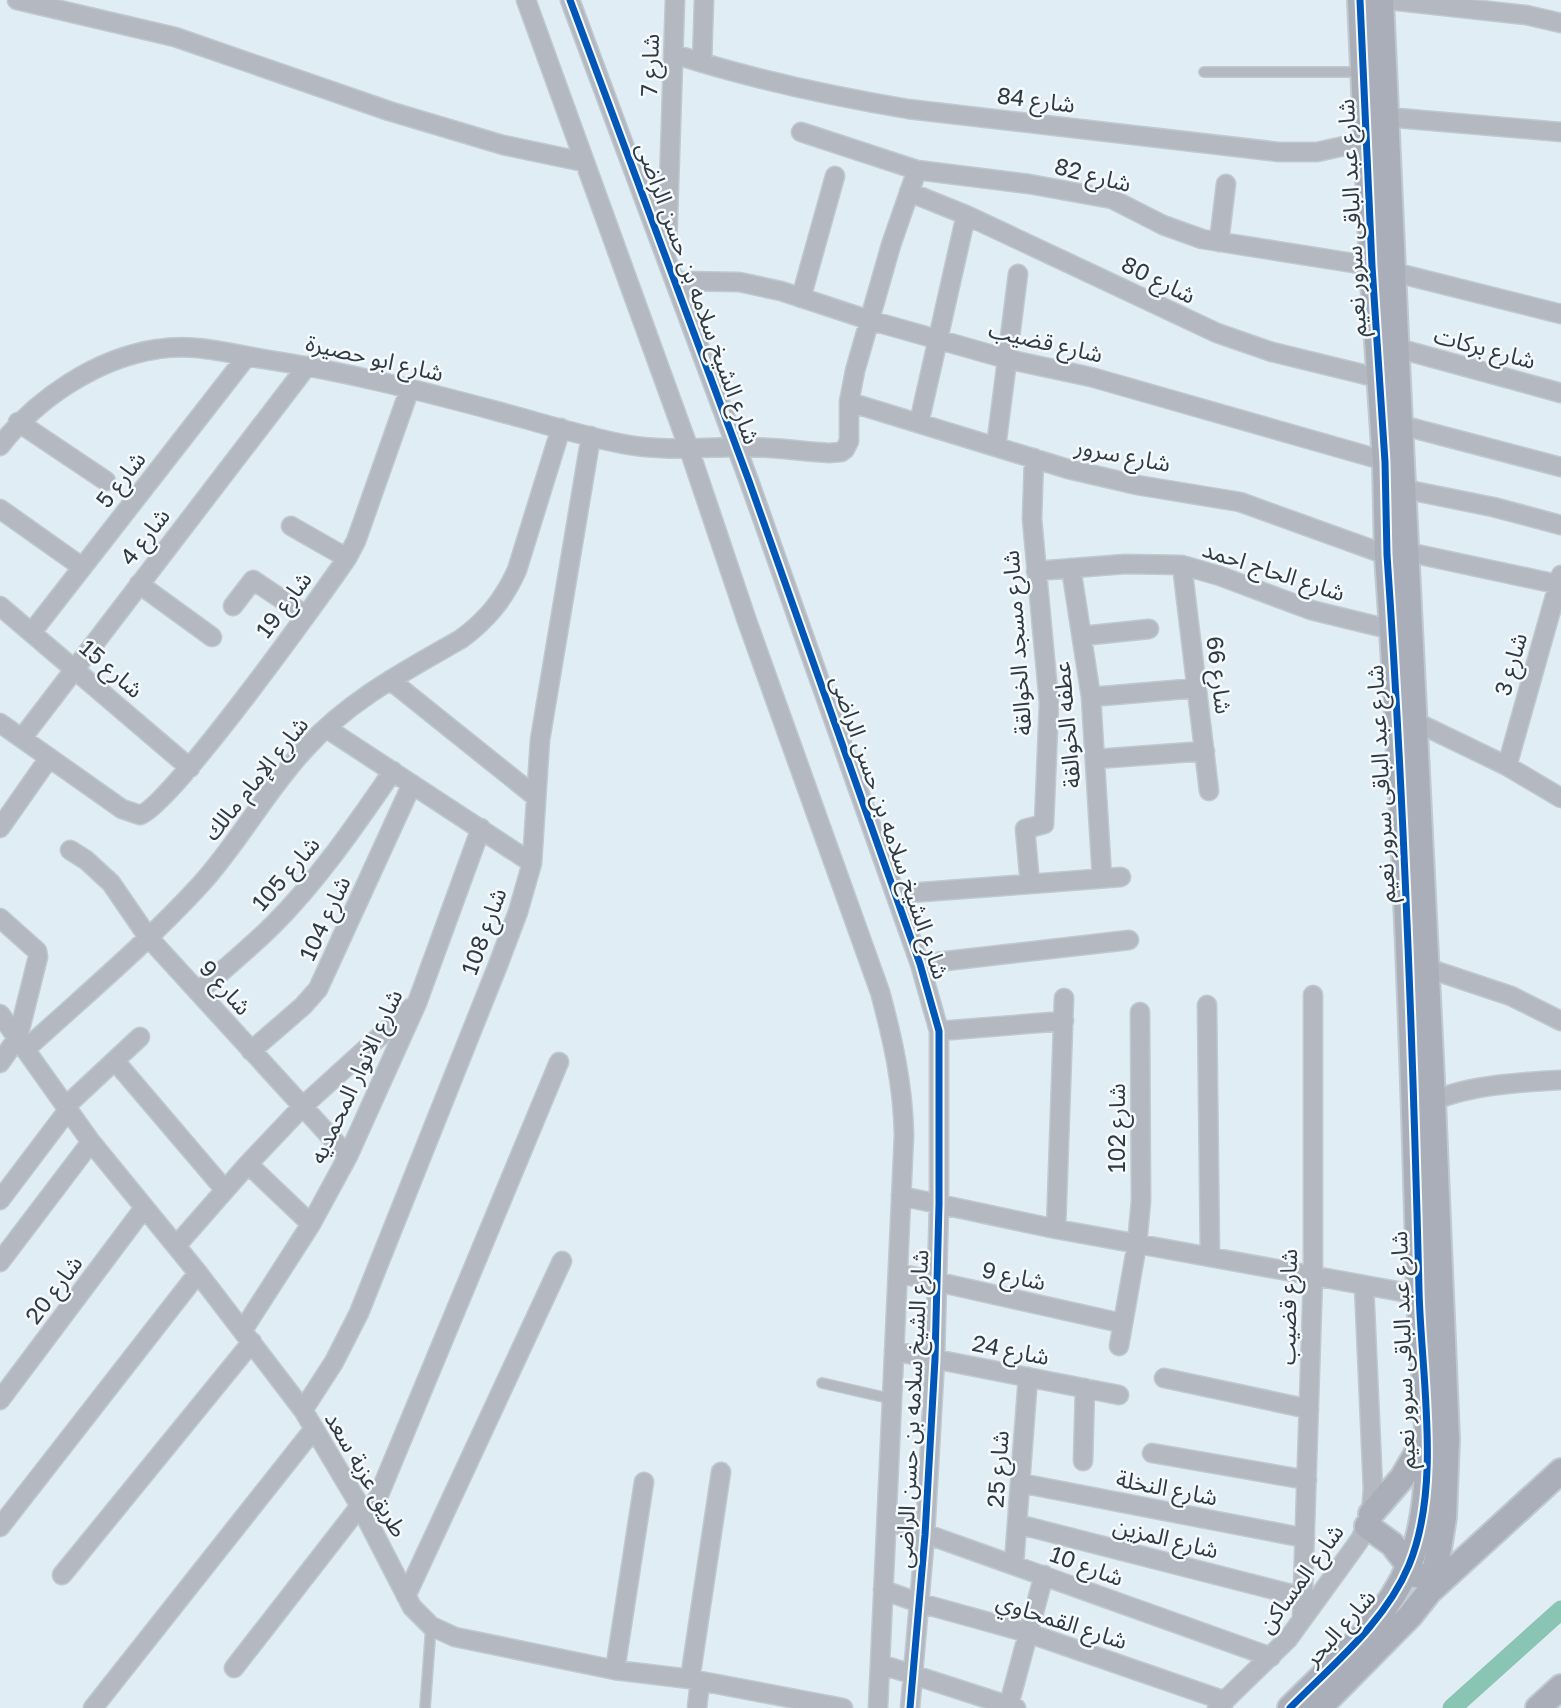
<svg xmlns="http://www.w3.org/2000/svg" width="1561" height="1708" font-family="'Golos Text','Noto Sans Arabic',sans-serif">
	<rect width="100%" height="100%" fill="#e1edf5"/>
	<g fill="none" stroke-linecap="round" stroke-linejoin="round">
		<!-- canal -->
		<path stroke="#8ac4b2" stroke-width="19" d="M 1452,1708 L 1561,1610"/>
		<!-- lane casing -->
		<g stroke="#bfc9cf" stroke-width="12">
			<path id="lane" d="M 1204,72 L 1361,72
				M 822,1383 L 892,1399
				M 425,1708 L 431,1626"/>
		</g>
		<!-- street casing -->
		<g stroke="#bfc9cf" stroke-width="21">
			<path id="street" d="M 17,0 L 175,37 L 389,111 L 503,145 L 584,162
				M 526,0 L 689,449 L 747,621 L 880,992 C 893,1040 903,1085 904,1135 L 878,1708
				M 570,0 L 749,481 L 920,964 L 939,1031 L 939,1204 L 935,1359 L 925,1535 L 910,1708
				M 1389,0 L 1526,15 L 1561,23
				M 674,54 C 748,78 831,96 908,109 L 1279,152 L 1317,152 L 1367,141
				M 702,63 L 704,0
				M 1386,117 L 1561,132
				M 801,132 L 917,170 L 1029,184 L 1112,199 L 1163,225 L 1202,239 L 1372,266
				M 909,192 L 966,215 L 1217,333 L 1272,352 L 1391,381
				M 1219,242 L 1226,184
				M 667,248 L 675,0
				M 1393,272 L 1561,314
				M 675,281 L 739,282 L 781,291 L 869,320 L 1007,359 L 1091,377 L 1396,464
				M 801,298 L 835,176
				M 1397,348 L 1561,393
				M 849,402 L 1068,469 L 1137,485 L 1240,502 L 1387,555
				M 18,422 L 106,481
				M 919,423 L 966,215
				M 1401,425 L 1561,467
				M 0,446 C 37,398 97,358 158,349 C 193,343 228,353 263,359 C 343,371 422,391 500,412 C 541,423 582,436 623,444 C 660,451 696,448 734,447 C 765,446 797,451 829,453 L 841,452 L 845,449 L 849,441 L 849,402 L 855,371 L 891,245 L 917,170
				M 996,447 L 1018,274
				M 1404,489 L 1493,507 L 1561,525
				M 0,509 L 82,567
				M 291,526 L 347,558
				M 1407,552 L 1561,585
				M 1182,565 L 1209,791
				M 1071,568 L 1091,697 L 1102,878
				M 1036,571 L 1125,564 L 1182,565 L 1220,576 L 1311,610 L 1401,632
				M 139,584 L 212,637
				M 0,606 L 190,768
				M 233,606 L 253,580 L 305,615
				M 32,632 L 247,356
				M 1082,636 L 1149,629
				M 390,680 L 536,797
				M 1091,697 L 1197,688
				M 1416,722 L 1507,766 L 1561,798
				M 0,723 L 122,809 L 140,815 C 169,808 321,596 347,558 L 356,541 L 410,388
				M 326,728 L 532,863
				M 22,738 L 307,366
				M 1096,759 L 1205,751
				M 1507,766 L 1561,575
				M 0,828 L 49,758
				M 70,850 L 86,860 L 111,883 L 148,937 L 348,1156
				M 1030,884 L 1121,877
				M 895,894 L 1030,884 L 1025,829 L 1044,824 L 1049,703 L 1032,519 L 1034,458
				M 0,918 L 37,951 L 38,957 L 18,1037 L 0,1063
				M 920,964 L 1129,940
				M 1427,968 L 1511,996 L 1561,1021
				M 198,992 C 223,970 250,948 274,924 C 320,878 356,824 393,771
				M 1207,1005 L 1210,1257
				M 0,1014 L 91,1142 L 198,1273 L 303,1410 L 360,1506 L 412,1607 L 431,1626 L 455,1637 L 615,1670 L 690,1679 L 843,1708
				M 939,1031 L 1064,1021
				M 26,1049 C 85,995 147,943 201,884 C 239,842 266,791 305,749 C 349,700 405,671 461,639 C 487,620 504,599 517,570 L 561,428
				M 251,1051 L 303,1006 L 318,989 L 412,784
				M 115,1061 L 225,1190
				M 1433,1101 C 1469,1085 1522,1082 1561,1080
				M 66,1106 L 140,1037
				M 248,1164 L 311,1224
				M 901,1196 L 1056,1229 L 1419,1295
				M 0,1200 L 68,1110
				M 1056,1229 L 1064,998
				M 176,1246 L 248,1164 L 302,1107 L 412,1007
				M 0,1262 L 91,1142
				M 898,1273 L 1121,1323
				M 243,1330 L 311,1224 L 348,1156 L 417,1003 L 481,828
				M 1119,1346 L 1137,1244 L 1141,1201 L 1140,1012
				M 894,1351 L 1119,1395
				M 1164,1378 L 1309,1409
				M 0,1400 L 144,1208
				M 303,1410 L 334,1362 L 359,1313 L 498,965 L 518,912 L 532,863 L 540,740 L 591,436
				M 1152,1453 L 1307,1480
				M 1083,1461 L 1085,1388
				M 1020,1483 L 1305,1538
				M 887,1520 L 1271,1657
				M 368,1521 L 559,1062
				M 1017,1524 L 1303,1597
				M 0,1527 L 198,1273
				M 1014,1564 L 1028,1377
				M 62,1575 L 252,1342
				M 883,1590 L 920,1603 L 1028,1633 L 1225,1701
				M 406,1596 L 562,1261
				M 1302,1619 L 1313,1277 L 1313,995
				M 880,1664 L 1016,1708
				M 234,1668 L 360,1506
				M 615,1670 L 644,1482
				M 690,1679 L 721,1472
				M 93,1708 L 313,1430
				M 697,1708 L 700,1681
				M 1008,1708 L 1044,1575
				M 1217,1708 L 1288,1639 L 1354,1548 L 1361,1538 L 1371,1514 L 1373,1489 L 1364,1285"/>
		</g>
		<!-- secondary casing -->
		<g stroke="#bfc9cf" stroke-width="28">
			<path id="secondary" d="M 1381,0 L 1398,382 L 1433,1101 L 1447,1439 L 1444,1517 L 1438,1555 L 1429,1592
				M 1371,1514 L 1402,1478 L 1426,1437
				M 1367,1526 L 1392,1544 L 1416,1575
				M 1290,1708 C 1332,1665 1385,1623 1409,1565 C 1442,1485 1421,1375 1419,1290 C 1413,1045 1404,799 1387,555 L 1385,462 L 1372,266 L 1360,0
				M 1319,1708 L 1410,1616 L 1429,1592 L 1561,1471
				M 1538,1708 L 1561,1687"/>
		</g>
		<!-- lane -->
		<use href="#lane" stroke="#b3b8c1" stroke-width="9"/>
		<!-- street -->
		<use href="#street" stroke="#b3b8c1" stroke-width="18"/>
		<!-- secondary -->
		<use href="#secondary" stroke="#a9aeb9" stroke-width="24"/>
		<!-- cycleway casing -->
		<g stroke="#f4fafd" stroke-width="11">
			<path id="cycleway" d="M 570,0 L 749,481 L 920,964 L 939,1031 L 939,1204 L 935,1359 L 925,1535 L 910,1708
				M 1290,1708 C 1332,1665 1385,1623 1409,1565 C 1442,1485 1421,1375 1419,1290 C 1413,1045 1404,799 1387,555 L 1385,462 L 1372,266 L 1360,0"/>
		</g>
		<!-- cycleway -->
		<use href="#cycleway" stroke="#0057b8" stroke-width="7"/>
	</g>
	<g text-anchor="middle" dominant-baseline="central" stroke-width="5" stroke-linejoin="round" paint-order="stroke">
		<!-- street labels -->
		<g font-size="23" fill="#303b41" stroke="#f4fafd">
			<text transform="translate(649 65) rotate(-88)">شارع 7</text>
			<text transform="translate(1036 99) rotate(7)">شارع 84</text>
			<text transform="translate(1093 174) rotate(14)">شارع 82</text>
			<text transform="translate(1351 218) rotate(-93)">شارع عبد الباقى سرور نعيم</text>
			<text transform="translate(1159 279) rotate(26)">شارع 80</text>
			<text transform="translate(699 293) rotate(70)">شارع الشيخ سلامه بن حسن الراضى</text>
			<text transform="translate(1046 341) rotate(13)">شارع قضيب</text>
			<text transform="translate(1485 347) rotate(15)">شارع بركات</text>
			<text transform="translate(375 357) rotate(13)">شارع ابو حصيرة</text>
			<text transform="translate(1123 454) rotate(11)">شارع سرور</text>
			<text transform="translate(120 479) rotate(-52)">شارع 5</text>
			<text transform="translate(144 536) rotate(-52)">شارع 4</text>
			<text transform="translate(1274 570) rotate(18)">شارع الحاج احمد</text>
			<text transform="translate(283 604) rotate(-53)">شارع 19</text>
			<text transform="translate(1016 643) rotate(-94)">شارع مسجد الخوالقة</text>
			<text transform="translate(1510 664) rotate(-74)">شارع 3</text>
			<text transform="translate(112 668) rotate(41)">شارع 15</text>
			<text transform="translate(1220 675) rotate(83)">شارع 66</text>
			<text transform="translate(1066 725) rotate(-95)">عطفه الخوالقة</text>
			<text transform="translate(255 778) rotate(-51)">شارع الإمام مالك</text>
			<text transform="translate(1380 784) rotate(-93)">شارع عبد الباقى سرور نعيم</text>
			<text transform="translate(891 827) rotate(71)">شارع الشيخ سلامه بن حسن الراضى</text>
			<text transform="translate(285 873) rotate(-49)">شارع 105</text>
			<text transform="translate(324 918) rotate(-65)">شارع 104</text>
			<text transform="translate(483 931) rotate(-70)">شارع 108</text>
			<text transform="translate(226 987) rotate(48)">شارع 9</text>
			<text transform="translate(355 1076) rotate(-65)">شارع الانوار المحمديه</text>
			<text transform="translate(1116 1128) rotate(-90)">شارع 102</text>
			<text transform="translate(1014 1275) rotate(12)">شارع 9</text>
			<text transform="translate(53 1289) rotate(-53)">شارع 20</text>
			<text transform="translate(1287 1307) rotate(-89)">شارع قضيب</text>
			<text transform="translate(1011 1349) rotate(11)">شارع 24</text>
			<text transform="translate(1402 1350) rotate(-92)">شارع عبد الباقى سرور نعيم</text>
			<text transform="translate(911 1409) rotate(-87)">شارع الشيخ سلامه بن حسن الراضى</text>
			<text transform="translate(997 1469) rotate(-86)">شارع 25</text>
			<text transform="translate(367 1474) rotate(60)">طريق عزبة سعد</text>
			<text transform="translate(1167 1487) rotate(11)">شارع النخلة</text>
			<text transform="translate(1166 1537) rotate(14)">شارع المزين</text>
			<text transform="translate(1087 1565) rotate(20)">شارع 10</text>
			<text transform="translate(1300 1578) rotate(-54)">شارع المساكن</text>
			<text transform="translate(1062 1620) rotate(18)">شارع القمحاوي</text>
			<text transform="translate(1339 1627) rotate(-48)">شارع البحر</text>
		</g>
	</g>
</svg>
